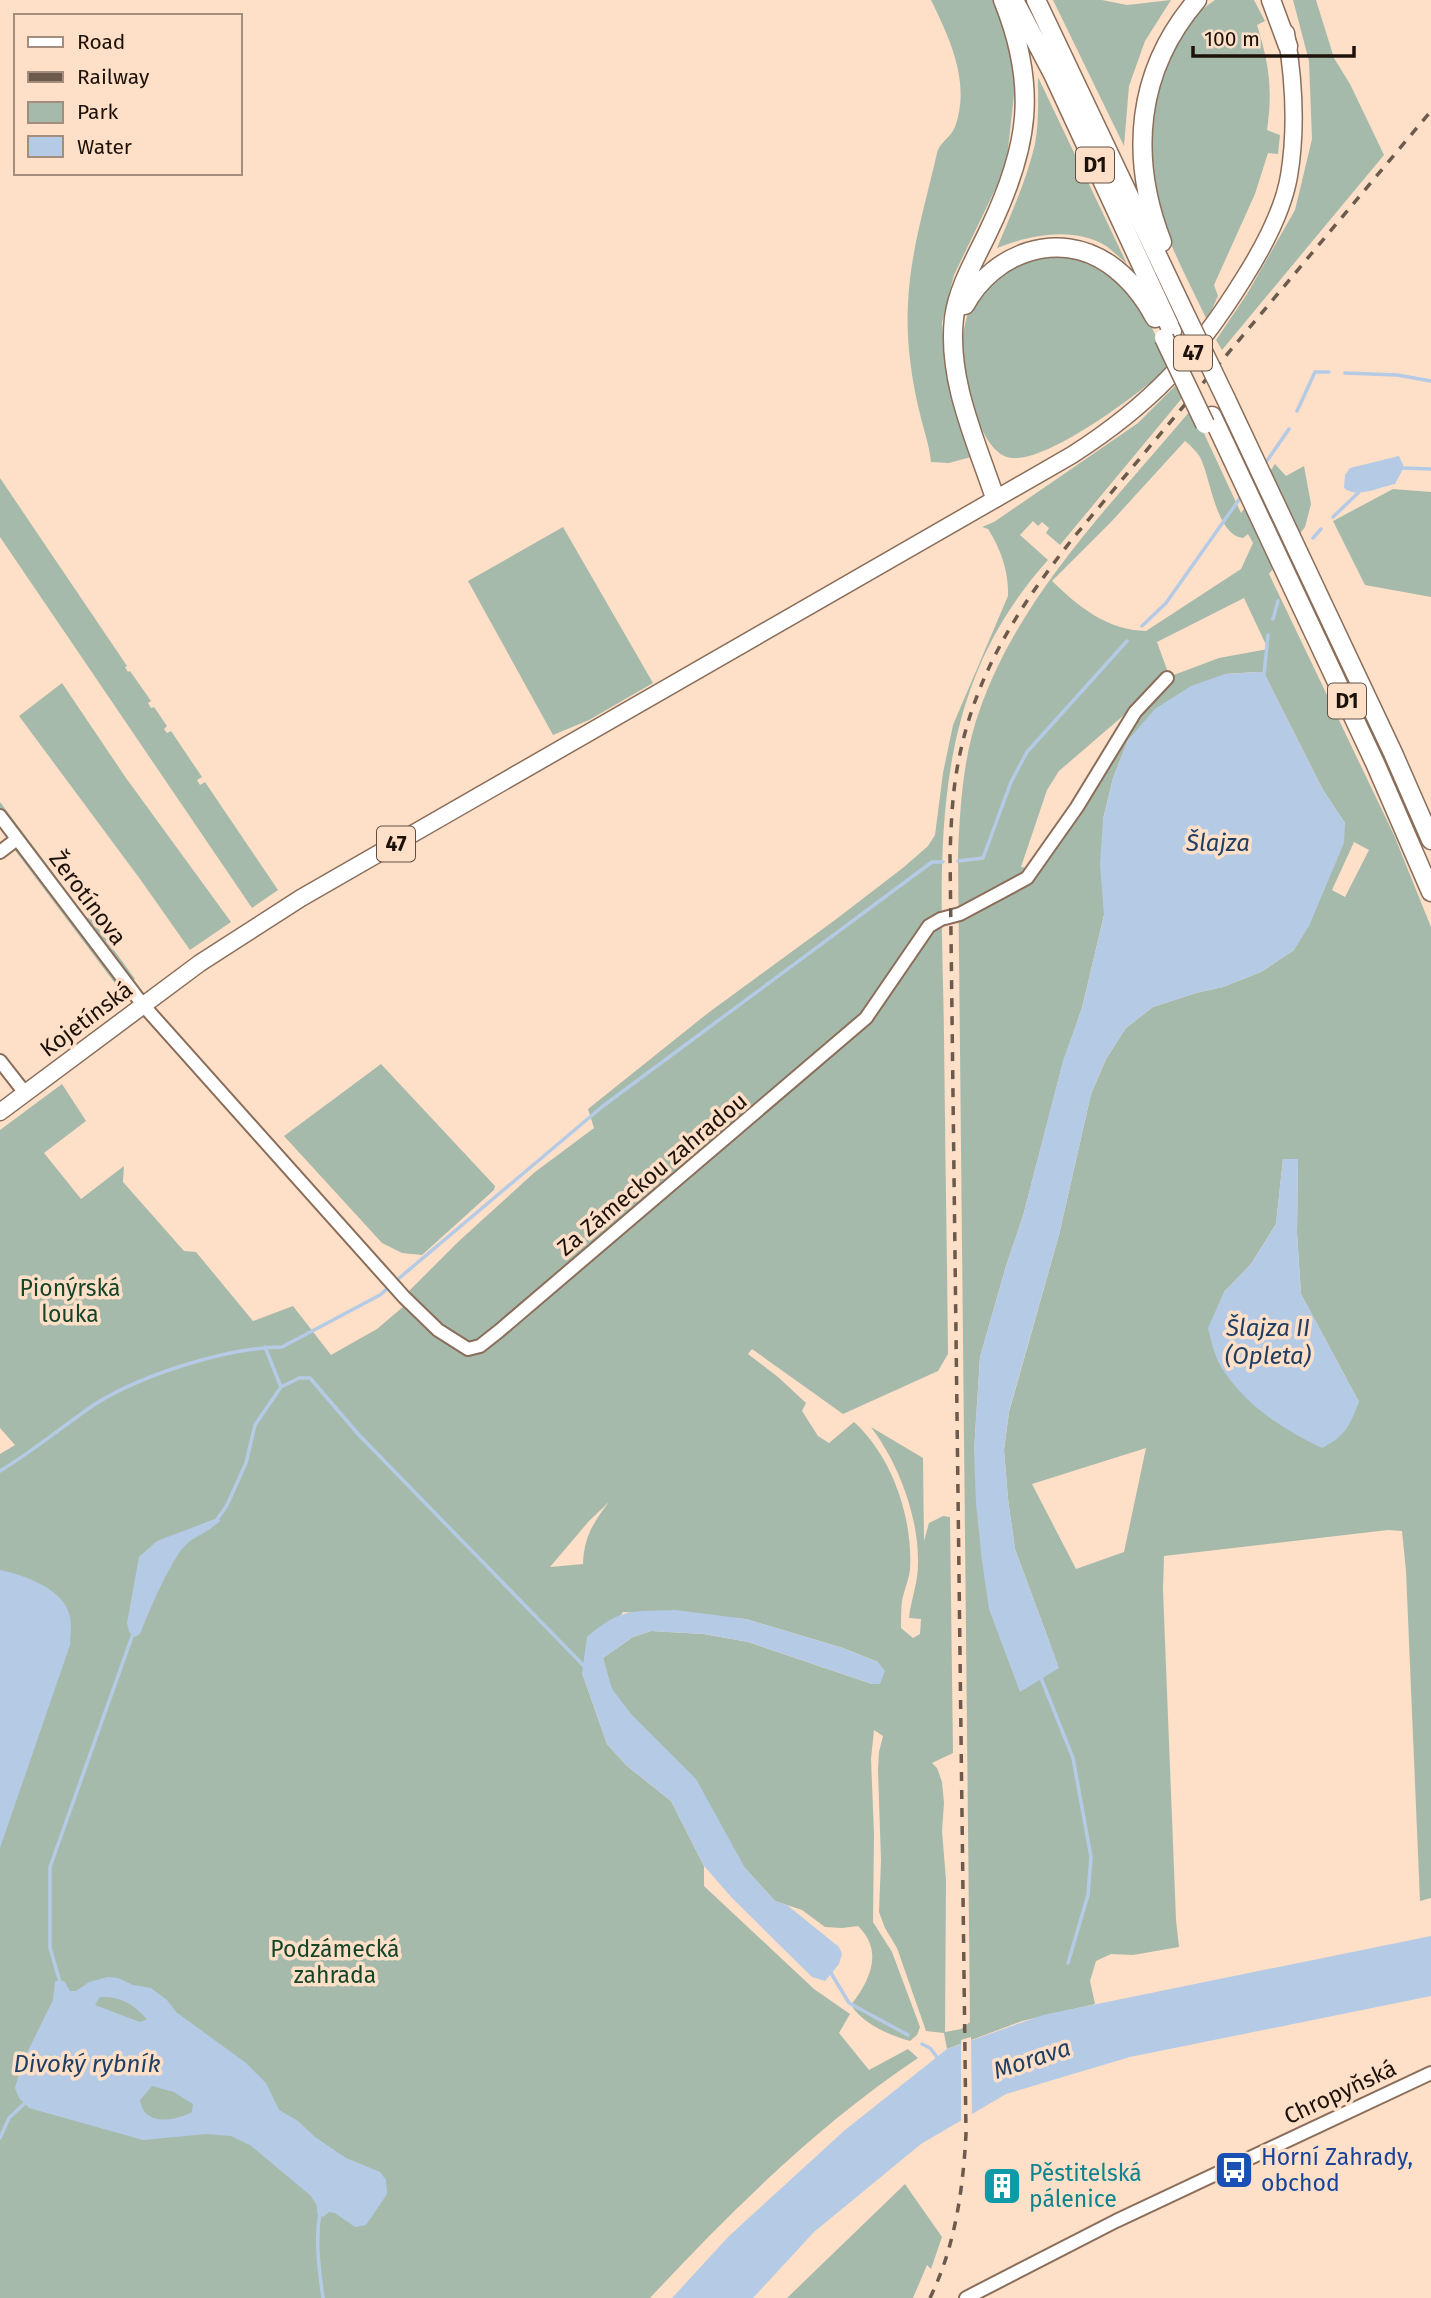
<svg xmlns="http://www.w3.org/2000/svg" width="1431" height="2298" font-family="'Fira Sans',sans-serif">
	<rect width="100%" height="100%" fill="#fedfc8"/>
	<!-- green -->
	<path fill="#a6baab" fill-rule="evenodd" d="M 931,0 L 995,0 L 1016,77 L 1006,167 L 954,275 L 942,322 L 945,367 L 954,405 L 971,457 L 949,463 L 931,462 C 929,443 923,428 919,410 C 911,376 906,339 908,304 C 910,252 926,202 937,153 C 939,143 951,137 955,127 C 971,83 950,39 931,0 Z
		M 1053,0 L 1102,0 L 1127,5 L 1171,0 L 1145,41 L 1129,86 L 1124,146 Z
		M 1215,0 L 1254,0 L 1265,21 L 1257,25 C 1269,64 1273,89 1267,130 L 1280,135 L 1278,154 L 1268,153 L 1255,194 L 1214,285 L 1218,296 L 1207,320 C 1189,282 1168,244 1156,203 C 1137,143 1158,35 1215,0 Z
		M 1293,0 L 1316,0 L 1334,58 L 1350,84 L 1384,155 L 1222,350 L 1216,340 L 1247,294 L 1295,210 L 1312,139 L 1309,61 Z
		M 1038,77 L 1127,264 C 1120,258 1113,251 1106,246 C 1073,226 1030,235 997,248 C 1011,214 1027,179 1035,144 C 1039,122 1038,99 1038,77 Z
		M 1040,254 L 1079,256 L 1114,276 L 1142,307 L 1170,366 C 1143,391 1049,462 1012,458 C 977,455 961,366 963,338 C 964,326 967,313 973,302 C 977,294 997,272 1005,267 C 1015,261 1029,258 1040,254 Z
		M 1176,385 L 1183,397 L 1060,545 L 1046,533 L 1049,528 L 1042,522 L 1038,526 L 1033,521 L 1020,535 L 1048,560 C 922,700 942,863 944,1036 C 945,1142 947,1248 948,1354 L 938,1371 L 843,1414 L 752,1349 L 748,1354 L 778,1377 L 806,1403 L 802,1411 L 818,1436 L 829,1443 L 854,1422 C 892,1456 913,1518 910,1569 C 909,1580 904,1590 902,1601 C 901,1610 901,1619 901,1628 L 913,1638 L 920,1634 L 921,1619 L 909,1618 C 911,1600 918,1582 918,1564 C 919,1518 899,1464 871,1427 L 923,1458 L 924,1541 L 929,1523 L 943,1516 L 950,1517 L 953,1753 L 932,1763 L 937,1768 L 942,1782 L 944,1803 L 942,1831 L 946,1880 L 945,2032 L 961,2029 L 970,2022 L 958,855 C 960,806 963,756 980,709 C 1021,593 1113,503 1190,411 L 1202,429 L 1241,513 L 1275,464 L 1286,476 L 1304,466 L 1311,504 L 1305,527 L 1269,574 L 1394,835 L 1431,927 L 1431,1898 L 1420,1901 L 1406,1571 L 1402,1531 L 1388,1530 L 1164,1556 L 1163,1590 L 1176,1920 L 1179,1947 L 1133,1955 L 1111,1954 L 1096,1961 L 1090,1981 L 1095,2004 L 1022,2021 L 947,2049 L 944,2033 L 926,2031 L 897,1948 L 885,1928 L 879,1912 L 881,1860 L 878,1770 L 879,1752 L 883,1736 L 874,1730 L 871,1759 L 874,1834 L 873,1922 L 892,1952 L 920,2027 L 917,2035 L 910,2041 C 889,2035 863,2024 851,2005 C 870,1981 884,1951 858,1926 L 842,1928 L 825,1927 L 802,1910 L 775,1901 L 745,1868 L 622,1710 L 610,1685 L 603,1658 L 633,1637 L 651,1631 L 704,1634 L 748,1642 L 872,1684 L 878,1662 L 843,1648 L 746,1619 L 623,1612 L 582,1673 L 607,1744 L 627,1766 L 671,1801 L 704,1866 L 704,1886 L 814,1989 L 850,2014 L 839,2033 L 869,2070 L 908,2049 L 918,2058 C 820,2123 730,2212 650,2298 L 0,2298 L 0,1454 L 15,1445 L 0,1428 L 0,1130 L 62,1084 L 86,1121 L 44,1153 L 81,1199 L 124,1166 L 123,1182 L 184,1251 L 196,1252 L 253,1321 L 293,1306 L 331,1355 L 377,1329 L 404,1306 L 409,1291 L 459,1241 L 535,1172 L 594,1128 L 588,1109 L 708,1013 L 835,920 L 904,867 L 928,846 L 935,835 L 943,773 L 953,725 L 1008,596 C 1009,573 1001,549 988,529 L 982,527 L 994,522 L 1138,423 ZM 1185,441 C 1190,445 1196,451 1200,457 C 1211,479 1216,535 1243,538 L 1248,534 L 1253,543 L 1241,569 L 1146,631 C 1107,630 1079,607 1052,581 L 1111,522 ZM 1244,598 L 1268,649 L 1219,658 L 1171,676 L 1169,675 L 1157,642 ZM 1256,672 L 1264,673 L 1323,790 L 1345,823 L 1294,950 L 1261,972 L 1223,987 L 1196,993 L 1153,1007 L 1126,1028 L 1106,1059 L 1091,1094 L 1059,1235 L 1009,1412 L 1004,1450 L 1008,1499 L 1015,1549 L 1059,1668 L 974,1451 L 980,1357 L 1006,1266 L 1023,1216 L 1063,1062 L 1082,1008 L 1104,915 L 1103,819 L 1113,778 L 1128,740 L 1225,674 ZM 1131,709 L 1090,780 L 1028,868 L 1021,867 L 1047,790 L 1059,771 ZM 1354,842 L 1369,850 L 1345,897 L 1332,890 ZM 1283,1159 L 1298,1159 L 1297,1233 L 1301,1294 L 1359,1402 L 1224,1292 L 1251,1264 L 1276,1224 ZM 1146,1448 L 1124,1552 L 1076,1569 L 1032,1484 ZM 609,1502 C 593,1523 584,1537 583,1564 L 550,1567 L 589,1521 Z
		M 0,478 L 127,666 L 125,667 L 128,672 L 130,671 L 151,701 L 148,703 L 151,708 L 154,707 L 167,726 L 164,729 L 167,733 L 171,731 L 202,777 L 197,780 L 200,785 L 205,782 L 278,890 L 252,908 L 0,537 Z
		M 1393,489 L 1431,492 L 1431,597 L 1365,585 L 1333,521 Z
		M 563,527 L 653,683 L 589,720 L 553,735 L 468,581 Z
		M 62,683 L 126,778 L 231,922 L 190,950 L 140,879 L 19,716 Z
		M 0,802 L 87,918 L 90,917 L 135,979 L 130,982 L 0,808 Z
		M 14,849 L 20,851 L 124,988 L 120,990 Z
		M 381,1064 L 495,1186 L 494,1190 L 422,1255 L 402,1253 L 382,1243 L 284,1136 Z
		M 905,2184 L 942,2237 L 931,2269 L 927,2265 L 913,2298 L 787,2298 Z"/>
	<!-- water -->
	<path fill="#b5cbe5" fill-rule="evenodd" d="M 1399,456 L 1404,467 L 1395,484 C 1380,487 1356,499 1344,488 L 1345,475 L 1350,468 Z
		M 1257,672 L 1264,673 L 1323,790 L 1345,823 L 1344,843 L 1309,926 L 1294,950 L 1261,972 L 1223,987 L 1196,993 L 1153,1007 L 1126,1028 L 1106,1059 L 1091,1094 L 1059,1235 L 1009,1411 L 1004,1450 L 1008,1499 L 1015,1549 L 1059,1668 L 1020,1692 L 989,1609 L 982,1561 L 976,1503 L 974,1451 L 980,1357 L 1006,1266 L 1023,1216 L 1063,1061 L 1082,1008 L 1104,915 L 1100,864 L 1103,819 L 1113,778 L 1128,740 L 1155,709 L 1191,686 L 1225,674 Z
		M 1283,1159 L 1298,1159 L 1297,1233 L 1301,1294 L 1359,1402 C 1349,1426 1346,1436 1322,1448 C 1281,1428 1244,1405 1220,1365 C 1214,1354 1211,1340 1208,1328 L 1224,1292 L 1251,1264 L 1276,1224 Z
		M 215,1519 L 221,1520 C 211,1530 200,1534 189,1542 C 173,1553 148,1614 140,1634 L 135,1637 L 129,1632 L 127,1623 L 139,1557 L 157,1541 Z
		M 0,1570 C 24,1575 65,1589 70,1617 C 72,1625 70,1636 70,1645 L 0,1848 Z
		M 675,1610 L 746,1619 L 843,1648 L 878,1662 L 885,1671 L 880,1684 L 872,1684 L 748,1642 L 704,1634 L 651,1631 L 633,1637 L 603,1658 L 612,1689 L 631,1714 L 696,1779 L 745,1868 L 775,1901 L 787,1905 L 839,1947 L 842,1954 L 839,1964 L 825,1981 L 812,1977 L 732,1898 L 704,1866 L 671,1801 L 627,1766 L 607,1744 L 582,1673 L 587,1637 C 622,1607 631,1612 675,1610 Z
		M 1431,1936 L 1431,1996 L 1130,2057 L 1006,2094 L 921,2144 L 814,2232 L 753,2298 L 672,2298 L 729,2236 L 845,2130 L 947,2049 L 1043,2015 Z
		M 108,1977 L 118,1978 L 133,1985 L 151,1988 L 167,2000 L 176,2012 L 246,2063 L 266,2083 L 279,2110 L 298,2121 L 315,2137 L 346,2158 L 380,2172 L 386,2180 L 387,2194 L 366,2225 L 355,2227 L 335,2213 L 329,2212 L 323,2217 L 317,2213 L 317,2206 L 311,2196 L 250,2145 L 231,2136 L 206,2134 L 143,2140 L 29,2108 L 19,2098 L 15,2088 L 22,2063 L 53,2000 L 55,1981 L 64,1981 L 70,1991 L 76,1991 L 89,1982 ZM 100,1997 C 121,1996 133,2004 147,2019 L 141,2022 L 137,2021 L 95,2005 ZM 152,2086 L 174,2092 L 193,2104 L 192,2112 C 175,2121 144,2127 140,2100 Z"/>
	<!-- pier -->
	<path fill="#fedfc8" d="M 971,2037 L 972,2118 L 961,2124 L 961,2040 Z"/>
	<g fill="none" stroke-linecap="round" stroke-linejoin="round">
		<!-- stream -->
		<path stroke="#b5cbe5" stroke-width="3.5" d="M 1345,373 L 1397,375 L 1431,381
			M 1297,411 L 1315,372 L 1329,372
			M 1264,465 L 1289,429
			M 1402,468 L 1431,469
			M 1333,517 L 1359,492
			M 1313,538 L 1321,529
			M 1273,619 L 1278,601
			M 1142,626 L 1166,603 L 1243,494
			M 1264,675 L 1268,635
			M 958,861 L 983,858 L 1011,782 L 1027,752 L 1127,641
			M 397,1280 L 603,1106 L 932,862 L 943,862
			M 281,1387 L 299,1378 L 310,1378 L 359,1435 L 584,1666
			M 0,1471 C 33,1451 58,1430 88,1409 C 133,1377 227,1347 282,1347 L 380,1295 L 388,1288
			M 216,1521 L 227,1505 L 246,1463 L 255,1425 L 281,1387 L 265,1347
			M 1041,1678 L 1073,1758 L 1091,1857 L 1088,1895 L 1068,1963
			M 831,1973 L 849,2003 L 908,2035
			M 60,1982 L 50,1948 L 50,1867 L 134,1631
			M 922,2044 L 930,2048 L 940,2061
			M 0,2138 L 9,2118 L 25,2103
			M 320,2212 C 315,2241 319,2269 323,2298"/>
		<!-- minor casing -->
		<g stroke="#8a6e5a" stroke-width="16">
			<path id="minor" d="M 0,816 L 143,1005 L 404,1297 L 438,1330 L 468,1349 L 480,1346 L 499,1331 L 866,1018 L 929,926 L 941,919 L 960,914 L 1027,878 L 1077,807 L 1135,712 L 1167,678
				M 0,852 L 17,839
				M 0,1061 L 25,1093
				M 966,2298 L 1116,2221 L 1431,2073"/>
		</g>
		<!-- major casing -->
		<g stroke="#8a6e5a" stroke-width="19">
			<path id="major" d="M 0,1112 L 200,963 L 301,898 L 1072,455 C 1150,405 1196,356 1244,278 C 1263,248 1283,211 1289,176 C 1297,128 1294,80 1286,33"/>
		</g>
		<!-- highway casing -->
		<g stroke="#8a6e5a" stroke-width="21">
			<path id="highway" d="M 1014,0 L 1053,74 L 1172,331
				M 1036,0 L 1187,318
				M 1271,0 L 1288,46
				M 1162,242 C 1129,157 1136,71 1197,0
				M 965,305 C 993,253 1058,229 1109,264 C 1129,278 1144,297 1155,318
				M 1226,399 L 1393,753 L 1431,840
				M 1212,416 L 1375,763 L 1431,892
				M 995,498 C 976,441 947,380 954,318 C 958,287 976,258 989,230 C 1029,147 1038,87 1003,0"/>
		</g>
		<!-- minor -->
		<use href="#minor" stroke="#fff" stroke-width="12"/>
		<!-- major -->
		<use href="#major" stroke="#fff" stroke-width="16"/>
		<!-- highway -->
		<use href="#highway" stroke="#fff" stroke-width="18"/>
		<!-- rail -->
		<path stroke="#6c5a4d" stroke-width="3.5" stroke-dasharray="9 9" stroke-linecap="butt" d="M 930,2298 C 955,2247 963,2190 966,2134 L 950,855 C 951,827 952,798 957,769 C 973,677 1017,609 1074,537 L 1431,111"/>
		<!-- highway-bridge casing -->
		<g stroke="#8a6e5a" stroke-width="21" stroke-linecap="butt">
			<path id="highway-bridge" d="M 1187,318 L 1226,399
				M 1164,338 L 1205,424"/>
		</g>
		<!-- highway-bridge -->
		<use href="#highway-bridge" stroke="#fff" stroke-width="18"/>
	</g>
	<!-- icons -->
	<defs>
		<g id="bus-square" transform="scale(2.0125)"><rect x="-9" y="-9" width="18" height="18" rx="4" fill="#1a4fb4" stroke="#fedfc8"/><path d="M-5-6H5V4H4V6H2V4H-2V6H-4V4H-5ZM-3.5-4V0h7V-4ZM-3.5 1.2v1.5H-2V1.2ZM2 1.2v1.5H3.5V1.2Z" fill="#fff"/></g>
		<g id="building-square" transform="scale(2.0125)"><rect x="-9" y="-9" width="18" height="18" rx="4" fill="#0f9aa8" stroke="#fedfc8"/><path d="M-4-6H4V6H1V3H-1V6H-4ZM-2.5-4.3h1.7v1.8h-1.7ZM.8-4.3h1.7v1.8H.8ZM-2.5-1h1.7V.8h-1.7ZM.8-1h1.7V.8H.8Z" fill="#fff"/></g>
	</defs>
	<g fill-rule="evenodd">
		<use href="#bus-square" x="1234" y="2170"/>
		<use href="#building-square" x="1002" y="2186"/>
	</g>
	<g text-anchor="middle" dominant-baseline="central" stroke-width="7" stroke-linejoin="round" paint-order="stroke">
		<!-- shield labels -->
		<g fill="#fedfc8" stroke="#605043" stroke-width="2">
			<rect x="1076" y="147.5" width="38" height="35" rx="5"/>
			<rect x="1174" y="335.5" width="38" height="35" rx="5"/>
			<rect x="1328" y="683.5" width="38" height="35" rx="5"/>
			<rect x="377" y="826.5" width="38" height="35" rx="5"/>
		</g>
		<g font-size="21" font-weight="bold" fill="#1d120a">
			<text x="1095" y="165">D1</text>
			<text x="1193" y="353">47</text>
			<text x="1347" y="701">D1</text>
			<text x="396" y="844">47</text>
		</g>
		<!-- street labels -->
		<g font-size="23" fill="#1d120a" stroke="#fedfc8">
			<text transform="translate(88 898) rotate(53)">Žerotínova</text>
			<text transform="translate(86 1019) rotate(-37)">Kojetínská</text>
			<text transform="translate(652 1174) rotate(-40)">Za Zámeckou zahradou</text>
			<text transform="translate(1340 2092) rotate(-25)">Chropyňská</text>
		</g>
		<!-- park labels -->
		<g font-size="23" fill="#144528" stroke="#fedfc8">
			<text x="70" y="1288">Pionýrská<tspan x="70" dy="26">louka</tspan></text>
			<text x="335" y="1949">Podzámecká<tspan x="335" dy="26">zahrada</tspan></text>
		</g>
		<!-- transit labels -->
		<g font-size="23" fill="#164399" stroke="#fedfc8" text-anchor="start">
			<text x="1261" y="2157">Horní Zahrady,<tspan x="1261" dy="26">obchod</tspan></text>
		</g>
		<!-- culture labels -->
		<g font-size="23" fill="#0d838f" stroke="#fedfc8" text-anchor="start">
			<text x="1029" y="2173">Pěstitelská<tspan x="1029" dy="26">pálenice</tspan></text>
		</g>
		<!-- water labels -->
		<g font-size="24" font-style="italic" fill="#1f3f64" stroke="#fedfc8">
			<text x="1218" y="843">Šlajza</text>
			<text x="1268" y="1328">Šlajza II<tspan x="1268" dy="28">(Opleta)</tspan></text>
			<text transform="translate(1032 2059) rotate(-18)">Morava</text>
			<text x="87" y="2064">Divoký rybník</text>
		</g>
	</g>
	<!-- legend -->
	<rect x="14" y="14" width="228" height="161" fill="#fedfc8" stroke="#a48d7c" stroke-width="2"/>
	<rect x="28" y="37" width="35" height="10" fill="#ffffff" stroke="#a48d7c" stroke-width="2"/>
	<text x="77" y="49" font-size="21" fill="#1d120a">Road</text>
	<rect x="28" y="72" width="35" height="10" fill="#6c5a4d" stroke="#a48d7c" stroke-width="2"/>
	<text x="77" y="84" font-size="21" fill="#1d120a">Railway</text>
	<rect x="28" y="102" width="35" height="21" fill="#a6baab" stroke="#a48d7c" stroke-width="2"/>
	<text x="77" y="119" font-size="21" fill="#1d120a">Park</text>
	<rect x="28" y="136" width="35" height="21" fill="#b5cbe5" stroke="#a48d7c" stroke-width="2"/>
	<text x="77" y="154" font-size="21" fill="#1d120a">Water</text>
	<!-- scale -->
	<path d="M1193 46v10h161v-10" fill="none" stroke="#1d120a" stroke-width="3.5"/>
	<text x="1204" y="46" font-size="21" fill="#1d120a" stroke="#fedfc8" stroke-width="5" paint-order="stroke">100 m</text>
</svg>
